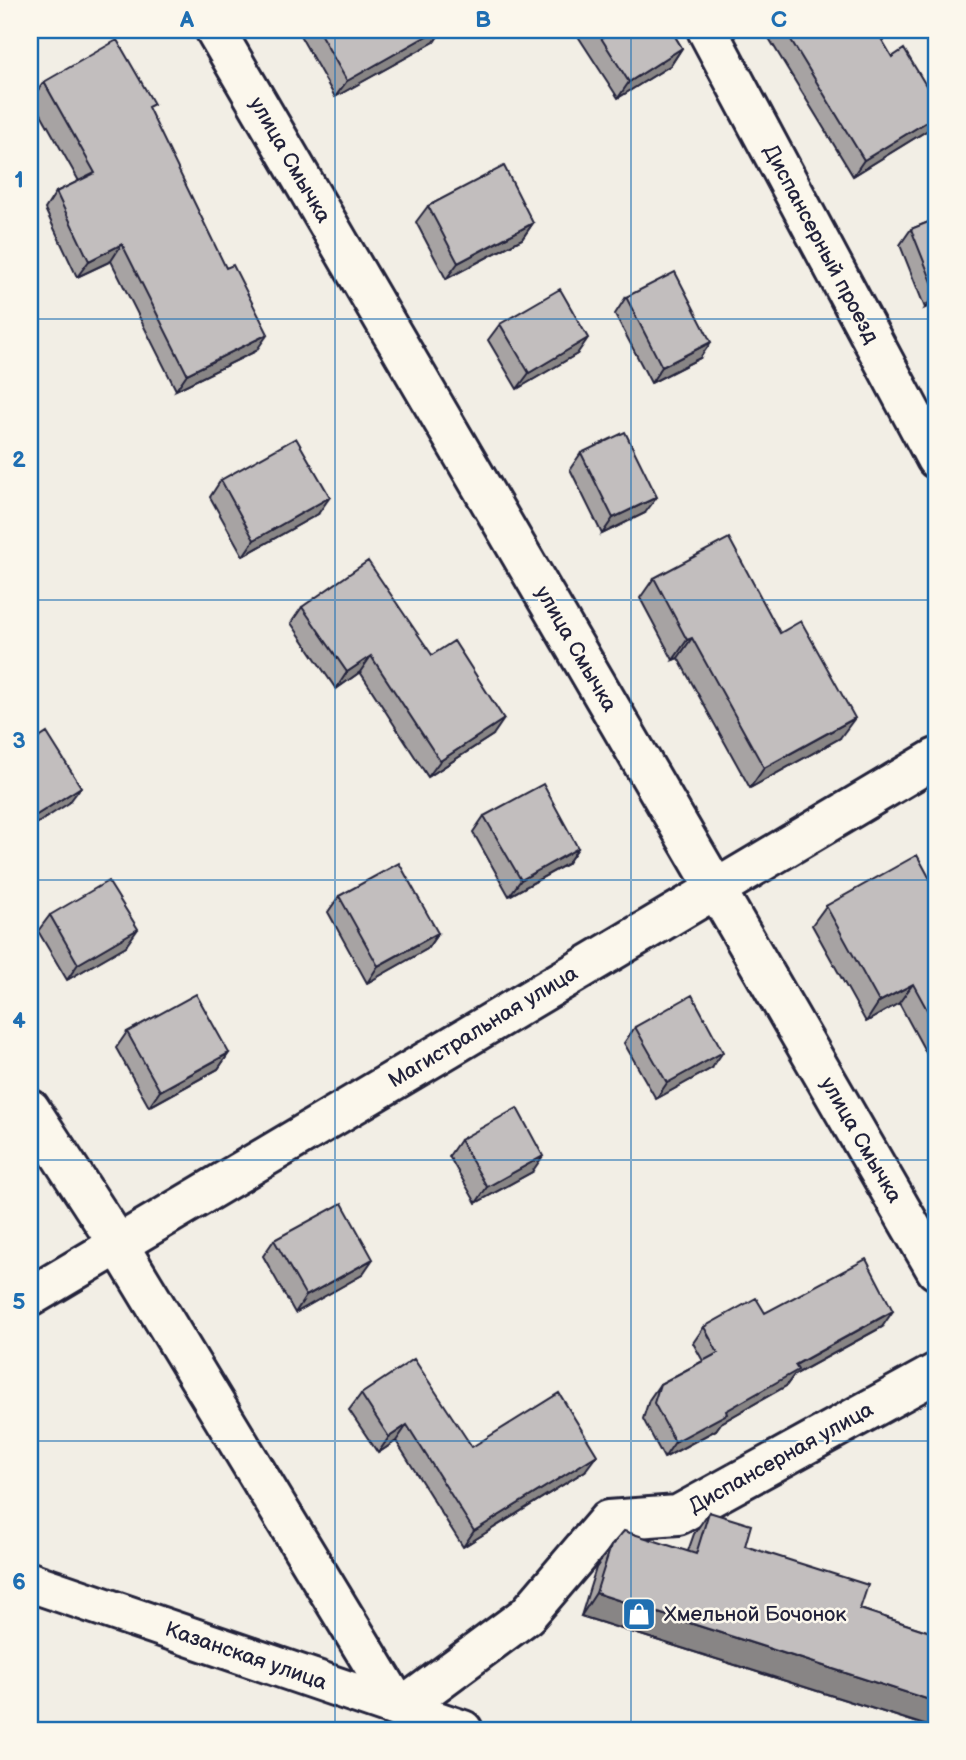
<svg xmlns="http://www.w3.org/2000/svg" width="966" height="1760" font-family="'Balsamiq Sans',sans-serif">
	<rect width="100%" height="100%" fill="#f2eee5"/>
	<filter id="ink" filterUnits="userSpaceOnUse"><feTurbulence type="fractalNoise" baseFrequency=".0143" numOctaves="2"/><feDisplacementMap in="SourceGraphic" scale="14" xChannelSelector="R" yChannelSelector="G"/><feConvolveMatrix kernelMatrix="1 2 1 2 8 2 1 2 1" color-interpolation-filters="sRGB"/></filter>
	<g filter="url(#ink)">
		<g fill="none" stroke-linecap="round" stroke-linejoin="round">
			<!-- street casing -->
			<g stroke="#22223b" stroke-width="44">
				<path id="street" d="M 707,30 L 936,459
					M 716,889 L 936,1270
					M 400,1709 L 527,1615 L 608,1520 L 678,1515 L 936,1373"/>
			</g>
			<!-- secondary casing -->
			<g stroke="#22223b" stroke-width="44">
				<path id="secondary" d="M 118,1244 L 400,1709"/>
			</g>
			<!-- primary casing -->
			<g stroke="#22223b" stroke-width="44">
				<path id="primary" d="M 215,30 L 716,889
					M 30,1109 L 118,1244
					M 30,1297 L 936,758
					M 30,1582 L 463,1730"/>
			</g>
			<!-- street -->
			<use href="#street" stroke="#fbf7ec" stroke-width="38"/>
			<!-- secondary -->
			<use href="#secondary" stroke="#fbf7ec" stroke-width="38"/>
			<!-- primary -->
			<use href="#primary" stroke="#fbf7ec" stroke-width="38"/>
		</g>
		<!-- wall -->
		<path fill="#a7a3a3" stroke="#22223b" stroke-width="2" d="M 297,30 L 442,30 L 434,42 L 335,97 Z
			M 574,30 L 671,30 L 682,48 L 671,65 L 618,98 Z
			M 764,30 L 876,30 L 892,57 L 936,102 L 936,121 L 931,128 L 853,176 Z
			M 44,82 L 149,110 L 256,351 L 176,390 L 111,261 L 77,277 L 45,209 L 56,192 L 79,181 L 32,98 Z
			M 428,206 L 533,223 L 522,239 L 446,279 L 416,222 Z
			M 936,219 L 936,303 L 925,308 L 900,245 L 911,229 Z
			M 626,297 L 700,358 L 651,383 L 615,314 Z
			M 500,324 L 577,354 L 517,389 L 488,340 Z
			M 581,453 L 645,513 L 602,534 L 570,469 Z
			M 221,480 L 318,514 L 243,556 L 210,497 Z
			M 654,578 L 780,633 L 840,738 L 750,788 L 678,658 L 673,660 L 640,598 Z
			M 302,607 L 432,655 L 493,735 L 428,777 L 360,672 L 336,689 L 291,623 Z
			M 484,816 L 578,848 L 567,864 L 509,896 L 473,832 Z
			M 936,890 L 936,1071 L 899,1003 L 866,1022 L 812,925 L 826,906 Z
			M 339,896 L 438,933 L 427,949 L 367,983 L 328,912 Z
			M 50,915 L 126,946 L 67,980 L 38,931 Z
			M 635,1027 L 712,1068 L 656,1099 L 624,1043 Z
			M 127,1032 L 229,1053 L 218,1069 L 149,1107 L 116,1048 Z
			M 460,1140 L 532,1172 L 476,1203 L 449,1156 Z
			M 274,1240 L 362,1275 L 295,1313 L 263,1256 Z
			M 765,1313 L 882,1327 L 794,1375 L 786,1386 L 721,1423 L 716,1430 L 664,1458 L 643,1419 L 649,1400 L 660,1384 L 703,1361 L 693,1343 L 704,1327 Z
			M 361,1394 L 472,1447 L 585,1471 L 463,1547 L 396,1441 L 378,1453 L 349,1410 Z
			M 709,1512 L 745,1546 L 860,1609 L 936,1634 L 936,1730 L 933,1730 L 934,1728 L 581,1616 L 596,1568 L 611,1546 L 688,1551 L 694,1534 Z"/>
		<!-- shaded-wall -->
		<path fill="#888585" stroke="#22223b" stroke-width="2" d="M 437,30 L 442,30 L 434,42 L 335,97 L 347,81 Z
			M 682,48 L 671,65 L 618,98 L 629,82 Z
			M 936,116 L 936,121 L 931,128 L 853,176 L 864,160 Z
			M 533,223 L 522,239 L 446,279 L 458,263 Z
			M 122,244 L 111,261 L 77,277 L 89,261 Z
			M 936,292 L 936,303 L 925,308 Z
			M 268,334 L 256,351 L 176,390 L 187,374 Z
			M 588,338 L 577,354 L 517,389 L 529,373 Z
			M 711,342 L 700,358 L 651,383 L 662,367 Z
			M 330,497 L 318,514 L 243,556 L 254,540 Z
			M 657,497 L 645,513 L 602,534 L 613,518 Z
			M 692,638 L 678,658 L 673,660 L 687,640 Z
			M 371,656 L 360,672 L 336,689 L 347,672 Z
			M 855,718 L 840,738 L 750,788 L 764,768 Z
			M 504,719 L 493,735 L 428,777 L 440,761 Z
			M 81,787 L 69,803 L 30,828 L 30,819 Z
			M 578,848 L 567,864 L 509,896 L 521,880 Z
			M 138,929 L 126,946 L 67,980 L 78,964 Z
			M 438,933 L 427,949 L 367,983 L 378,966 Z
			M 913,984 L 899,1003 L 866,1022 L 879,1002 Z
			M 723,1052 L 712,1068 L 656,1099 L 667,1083 Z
			M 229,1053 L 218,1069 L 149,1107 L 160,1091 Z
			M 543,1156 L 532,1172 L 476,1203 L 487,1187 Z
			M 373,1259 L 362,1275 L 295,1313 L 306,1296 Z
			M 893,1311 L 882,1327 L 794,1375 L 786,1386 L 721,1423 L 716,1430 L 664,1458 L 675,1442 L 726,1411 L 795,1365 Z
			M 407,1425 L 396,1441 L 378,1453 L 389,1437 Z
			M 597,1455 L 585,1471 L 463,1547 L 474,1531 Z
			M 596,1593 L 936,1702 L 936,1725 L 934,1728 L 581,1616 Z"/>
		<!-- building -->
		<path fill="#c2bebe" stroke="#22223b" stroke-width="2" d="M 318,30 L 437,30 L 347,81 Z
			M 596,30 L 671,30 L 682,48 L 629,82 Z
			M 785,30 L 876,30 L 892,57 L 904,49 L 936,102 L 936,116 L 864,160 Z
			M 117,40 L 154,104 L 148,107 L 226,268 L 233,265 L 268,334 L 187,374 L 122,244 L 89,261 L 56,192 L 95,173 L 44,82 Z
			M 504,166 L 533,223 L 458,263 L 428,206 Z
			M 936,219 L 936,292 L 911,229 Z
			M 675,272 L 711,342 L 662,367 L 626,297 Z
			M 560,289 L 588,338 L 529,373 L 500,324 Z
			M 625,432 L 657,497 L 613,518 L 581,453 Z
			M 296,438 L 330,497 L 254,540 L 221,480 Z
			M 729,538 L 780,633 L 801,621 L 855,718 L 764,768 L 692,638 L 687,640 L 654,578 Z
			M 368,561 L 432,655 L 454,641 L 504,719 L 440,761 L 371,656 L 347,672 L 302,607 Z
			M 47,733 L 81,787 L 30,819 L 30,744 Z
			M 543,784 L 578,848 L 521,880 L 484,816 Z
			M 917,855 L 936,890 L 936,1026 L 913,984 L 879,1002 L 826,906 Z
			M 399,863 L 438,933 L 378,966 L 339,896 Z
			M 108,881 L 138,929 L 78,964 L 50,915 Z
			M 196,994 L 229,1053 L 160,1091 L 127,1032 Z
			M 692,995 L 723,1052 L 667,1083 L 635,1027 Z
			M 517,1108 L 543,1156 L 487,1187 L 460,1140 Z
			M 342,1203 L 373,1259 L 306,1296 L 274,1240 Z
			M 866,1259 L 893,1311 L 795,1365 L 798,1370 L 726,1411 L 727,1414 L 675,1442 L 654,1403 L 660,1384 L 718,1353 L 704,1327 L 756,1298 L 765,1313 Z
			M 414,1359 L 472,1447 L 559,1393 L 597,1455 L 474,1531 L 407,1425 L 389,1437 L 361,1394 Z
			M 709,1512 L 751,1525 L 745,1546 L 868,1585 L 860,1609 L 936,1634 L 936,1702 L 596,1593 L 611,1546 L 624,1531 L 696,1554 Z"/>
	</g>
	<!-- grid -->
	<path fill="none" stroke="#1f6fb2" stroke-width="2" stroke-opacity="0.55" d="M 335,30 L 335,1730M 631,30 L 631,1730M 30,319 L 936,319M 30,600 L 936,600M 30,880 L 936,880M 30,1160 L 936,1160M 30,1441 L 936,1441"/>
	<!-- icons -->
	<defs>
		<g id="shop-square" transform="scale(1.75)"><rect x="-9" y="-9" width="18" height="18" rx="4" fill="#1f6fb2" stroke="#fbf7ec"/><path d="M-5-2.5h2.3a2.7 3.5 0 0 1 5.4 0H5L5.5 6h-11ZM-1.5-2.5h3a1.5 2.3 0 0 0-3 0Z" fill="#fff"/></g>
	</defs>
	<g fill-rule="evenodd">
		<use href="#shop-square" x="639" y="1614"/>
	</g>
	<g text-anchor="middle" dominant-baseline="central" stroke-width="5" stroke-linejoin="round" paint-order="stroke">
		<!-- street labels -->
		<g font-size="21" fill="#22223b" stroke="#fbf7ec">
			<text transform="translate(290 160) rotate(60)">улица Смычка</text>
			<text transform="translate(821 244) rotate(62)">Диспансерный проезд</text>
			<text transform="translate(576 649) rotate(60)">улица Смычка</text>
			<text transform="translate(483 1027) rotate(-31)">Магистральная улица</text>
			<text transform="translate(861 1140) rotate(60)">улица Смычка</text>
			<text transform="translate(781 1458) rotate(-29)">Диспансерная улица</text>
			<text transform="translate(246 1656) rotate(19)">Казанская улица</text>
		</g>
		<!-- poi labels -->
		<g font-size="21" fill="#22223b" stroke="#fbf7ec" text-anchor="start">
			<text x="664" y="1614">Хмельной Бочонок</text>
		</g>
	</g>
	<!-- margin -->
	<rect width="966" height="1760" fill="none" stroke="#fbf7ec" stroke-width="77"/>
	<rect x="38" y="38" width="890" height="1684" fill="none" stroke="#1f6fb2" stroke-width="2.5"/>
	<g font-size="23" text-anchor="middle" font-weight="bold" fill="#1f6fb2">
		<text x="187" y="27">A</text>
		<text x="483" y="27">B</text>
		<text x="779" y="27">C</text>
		<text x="19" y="187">1</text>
		<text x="19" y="467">2</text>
		<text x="19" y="748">3</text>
		<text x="19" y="1028">4</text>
		<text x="19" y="1309">5</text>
		<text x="19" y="1589">6</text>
	</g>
</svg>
